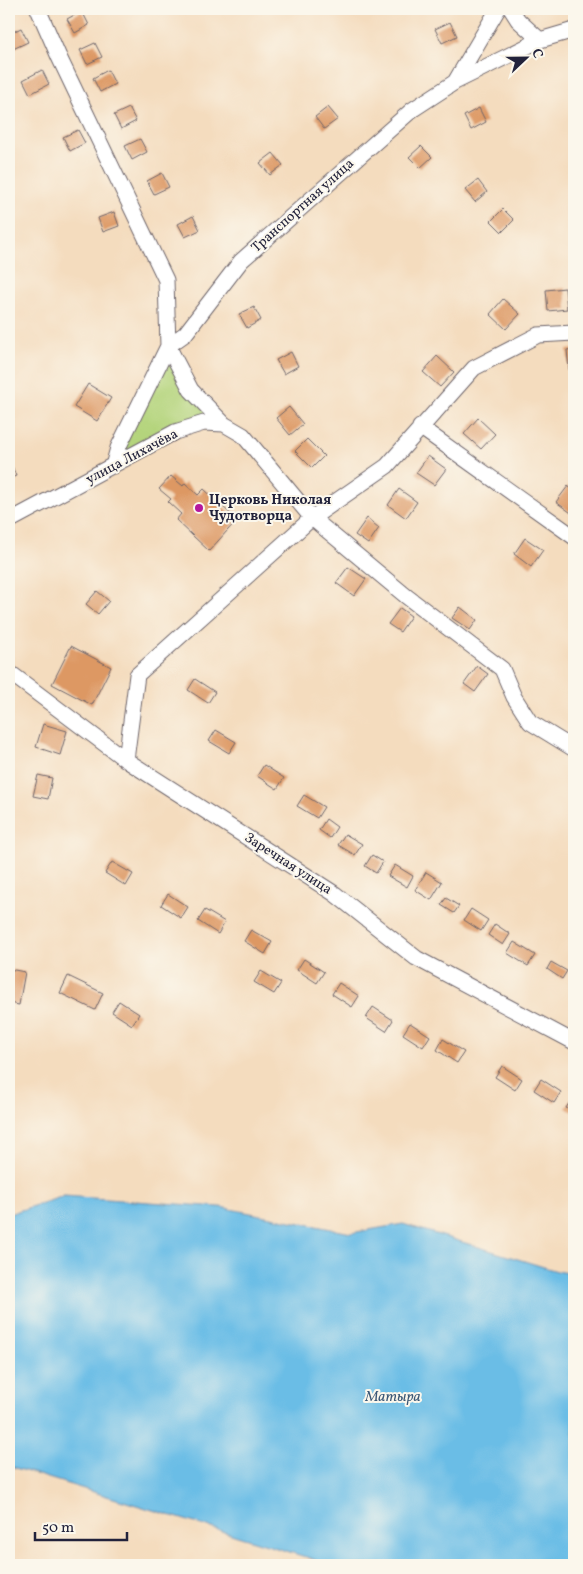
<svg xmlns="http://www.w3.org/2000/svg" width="583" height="1574" font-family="Vollkorn,serif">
	<rect width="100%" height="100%" fill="#fbf7ec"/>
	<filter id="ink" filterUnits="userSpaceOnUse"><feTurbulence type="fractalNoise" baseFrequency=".02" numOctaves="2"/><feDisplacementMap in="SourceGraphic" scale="10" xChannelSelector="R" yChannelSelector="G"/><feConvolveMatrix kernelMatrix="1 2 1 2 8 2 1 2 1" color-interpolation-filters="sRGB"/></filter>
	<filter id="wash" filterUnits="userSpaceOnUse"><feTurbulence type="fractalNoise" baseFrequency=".0096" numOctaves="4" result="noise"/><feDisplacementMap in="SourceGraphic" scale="20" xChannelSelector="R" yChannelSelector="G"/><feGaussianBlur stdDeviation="1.12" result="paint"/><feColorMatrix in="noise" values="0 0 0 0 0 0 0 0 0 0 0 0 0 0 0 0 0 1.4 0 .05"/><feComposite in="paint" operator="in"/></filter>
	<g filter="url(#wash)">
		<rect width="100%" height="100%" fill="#f4dcbe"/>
		<!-- green -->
		<path fill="#b4d47b" stroke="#6b7b5b" d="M 167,357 L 209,416 L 125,456 L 122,450 Z"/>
		<!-- water -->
		<path fill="#6abde6" stroke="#467090" d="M 64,1196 L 220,1207 L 351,1233 L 403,1224 L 557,1271 L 574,1274 L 574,1565 L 332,1565 L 9,1466 L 9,1214 Z"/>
		<g id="blocks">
			<!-- building -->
			<path fill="#dd9864" d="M 82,11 L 89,25 L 75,33 L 67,19 Z
				M 450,22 L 457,36 L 442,43 L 435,29 Z
				M 21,28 L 28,42 L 13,49 L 9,40 L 9,34 Z
				M 95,43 L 102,57 L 87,64 L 80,50 Z
				M 42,70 L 49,84 L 30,94 L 23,80 Z
				M 108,70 L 115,84 L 100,92 L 93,78 Z
				M 328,107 L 338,119 L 324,129 L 315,117 Z
				M 129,108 L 136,121 L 121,129 L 114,115 Z
				M 479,108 L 486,122 L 471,130 L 464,116 Z
				M 78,130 L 85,143 L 70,151 L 63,137 Z
				M 140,139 L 147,152 L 132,160 L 125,146 Z
				M 421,146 L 432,157 L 420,168 L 409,157 Z
				M 273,153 L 283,165 L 270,175 L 260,163 Z
				M 162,173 L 169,187 L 154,194 L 147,181 Z
				M 478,180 L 487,192 L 475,202 L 465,190 Z
				M 503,209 L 514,220 L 502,232 L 491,221 Z
				M 114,212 L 119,226 L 103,232 L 98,218 Z
				M 193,216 L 200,230 L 185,237 L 178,224 Z
				M 565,288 L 567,309 L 548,311 L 546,290 Z
				M 503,299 L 520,314 L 506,329 L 490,314 Z
				M 254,307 L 261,320 L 247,328 L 239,314 Z
				M 574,349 L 574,370 L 569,370 L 567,350 Z
				M 291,352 L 298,366 L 284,374 L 276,360 Z
				M 437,356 L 454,372 L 440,387 L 423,372 Z
				M 88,384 L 111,398 L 97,421 L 74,407 Z
				M 289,407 L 303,424 L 290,435 L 276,418 Z
				M 478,418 L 495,434 L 481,449 L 464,434 Z
				M 307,439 L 324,456 L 312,468 L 295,451 Z
				M 428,456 L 446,469 L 434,485 L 416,473 Z
				M 9,458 L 16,476 L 9,479 Z
				M 171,476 L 183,486 L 185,483 L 198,495 L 204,489 L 237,520 L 209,551 L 176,520 L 181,514 L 168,502 L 171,499 L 159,489 Z
				M 568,486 L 574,491 L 574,515 L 556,502 Z
				M 399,489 L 417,502 L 406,518 L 388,505 Z
				M 367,518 L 379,528 L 368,544 L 355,535 Z
				M 525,538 L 543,550 L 531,567 L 514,554 Z
				M 348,567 L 366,579 L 354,596 L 336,583 Z
				M 97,591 L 109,601 L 98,614 L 86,604 Z
				M 460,607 L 477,620 L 470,630 L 452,618 Z
				M 400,608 L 411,616 L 400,632 L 388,624 Z
				M 71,646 L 111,667 L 92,705 L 52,684 Z
				M 477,666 L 488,674 L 475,692 L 464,684 Z
				M 195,679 L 215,692 L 208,703 L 188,690 Z
				M 43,724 L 67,731 L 60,755 L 36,747 Z
				M 216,730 L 236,742 L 229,753 L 209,741 Z
				M 264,765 L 284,778 L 277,789 L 257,776 Z
				M 38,775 L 52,778 L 48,799 L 33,796 Z
				M 304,795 L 324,807 L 317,818 L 297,806 Z
				M 326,819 L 337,827 L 330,838 L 319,830 Z
				M 345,834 L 362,844 L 355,855 L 338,845 Z
				M 372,855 L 383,862 L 376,873 L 365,866 Z
				M 112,862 L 133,874 L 126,886 L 105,873 Z
				M 395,865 L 413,876 L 407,887 L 388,876 Z
				M 426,872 L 442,882 L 431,900 L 415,890 Z
				M 168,894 L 188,907 L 181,918 L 161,905 Z
				M 446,898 L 459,906 L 454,913 L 441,905 Z
				M 471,909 L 488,920 L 481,931 L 464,920 Z
				M 205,910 L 225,922 L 218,934 L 198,921 Z
				M 495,924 L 510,934 L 503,945 L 488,935 Z
				M 251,930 L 272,942 L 265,954 L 244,941 Z
				M 514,942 L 535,955 L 528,966 L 507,953 Z
				M 304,959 L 324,972 L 317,983 L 297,970 Z
				M 551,962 L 567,971 L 562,979 L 547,969 Z
				M 9,969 L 25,972 L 19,1005 L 9,1003 Z
				M 261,971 L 281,983 L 274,994 L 254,982 Z
				M 68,976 L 103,993 L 95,1010 L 60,993 Z
				M 339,983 L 359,996 L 352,1007 L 332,994 Z
				M 119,1001 L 139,1014 L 132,1025 L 112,1012 Z
				M 373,1007 L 393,1020 L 386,1031 L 366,1018 Z
				M 410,1023 L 430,1036 L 423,1047 L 403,1034 Z
				M 443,1039 L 464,1052 L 457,1063 L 437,1050 Z
				M 502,1066 L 522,1079 L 515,1090 L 495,1077 Z
				M 541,1079 L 561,1092 L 554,1103 L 534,1090 Z
				M 573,1097 L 574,1098 L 574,1113 L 566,1108 Z"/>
		</g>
	</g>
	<g filter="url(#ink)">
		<use href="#blocks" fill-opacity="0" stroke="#6c6369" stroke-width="1"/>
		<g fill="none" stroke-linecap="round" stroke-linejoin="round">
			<!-- minor casing -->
			<g stroke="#6c6369" stroke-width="17">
				<path id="minor" d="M 38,9 L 59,57 L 166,280 L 168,346 L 191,390 L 224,424
					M 511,9 L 518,20 L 540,40
					M 455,82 L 498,9
					M 420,427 L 574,537
					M 113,466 L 118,448 L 168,346 L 185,334 L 241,261 L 412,110 L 455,82 L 540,40 L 574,30
					M 9,521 L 175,432 L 204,423 L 224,424 L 243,435 L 312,518 L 406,596 L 502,669 L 514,697 L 530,722 L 574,749
					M 9,672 L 126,760 L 335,894 L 416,958 L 574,1042
					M 126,760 L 137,675 L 312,518 L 387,466 L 474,368 L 538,335 L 574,333"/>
			</g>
			<!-- minor -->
			<use href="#minor" stroke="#fff" stroke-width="15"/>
		</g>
	</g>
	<!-- markers -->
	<circle fill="#b5179e" stroke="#fbf7ec" stroke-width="2" cx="199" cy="508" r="5"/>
	<g text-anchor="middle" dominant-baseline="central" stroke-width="4" stroke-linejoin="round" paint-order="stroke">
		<!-- street labels -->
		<g font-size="14" fill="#22223b" stroke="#fbf7ec">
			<text transform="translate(303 206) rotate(-42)">Транспортная улица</text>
			<text transform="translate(132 457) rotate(-28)">улица Лихачёва</text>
			<text transform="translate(288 864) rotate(33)">Заречная улица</text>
		</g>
		<!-- poi labels -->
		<g font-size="14" font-weight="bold" fill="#22223b" stroke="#fbf7ec" text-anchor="start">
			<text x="209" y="500">Церковь Николая<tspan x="209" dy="16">Чудотворца</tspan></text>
		</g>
		<!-- water labels -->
		<g font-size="15" font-style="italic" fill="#3b5877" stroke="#fbf7ec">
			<text x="393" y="1397">Матыра</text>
		</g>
	</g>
	<!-- margin -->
	<rect width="583" height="1574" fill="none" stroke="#fbf7ec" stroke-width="30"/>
	<!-- north arrow -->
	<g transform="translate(526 58) rotate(68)" stroke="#fbf7ec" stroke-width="4" paint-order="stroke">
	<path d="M0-4L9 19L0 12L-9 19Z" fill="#22223b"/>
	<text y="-8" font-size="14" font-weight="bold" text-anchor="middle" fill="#22223b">С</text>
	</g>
	<!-- scale -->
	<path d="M35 1532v8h92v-8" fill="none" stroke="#22223b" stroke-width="2.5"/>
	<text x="42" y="1532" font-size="15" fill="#22223b" stroke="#fbf7ec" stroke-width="4" paint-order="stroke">50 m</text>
</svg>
